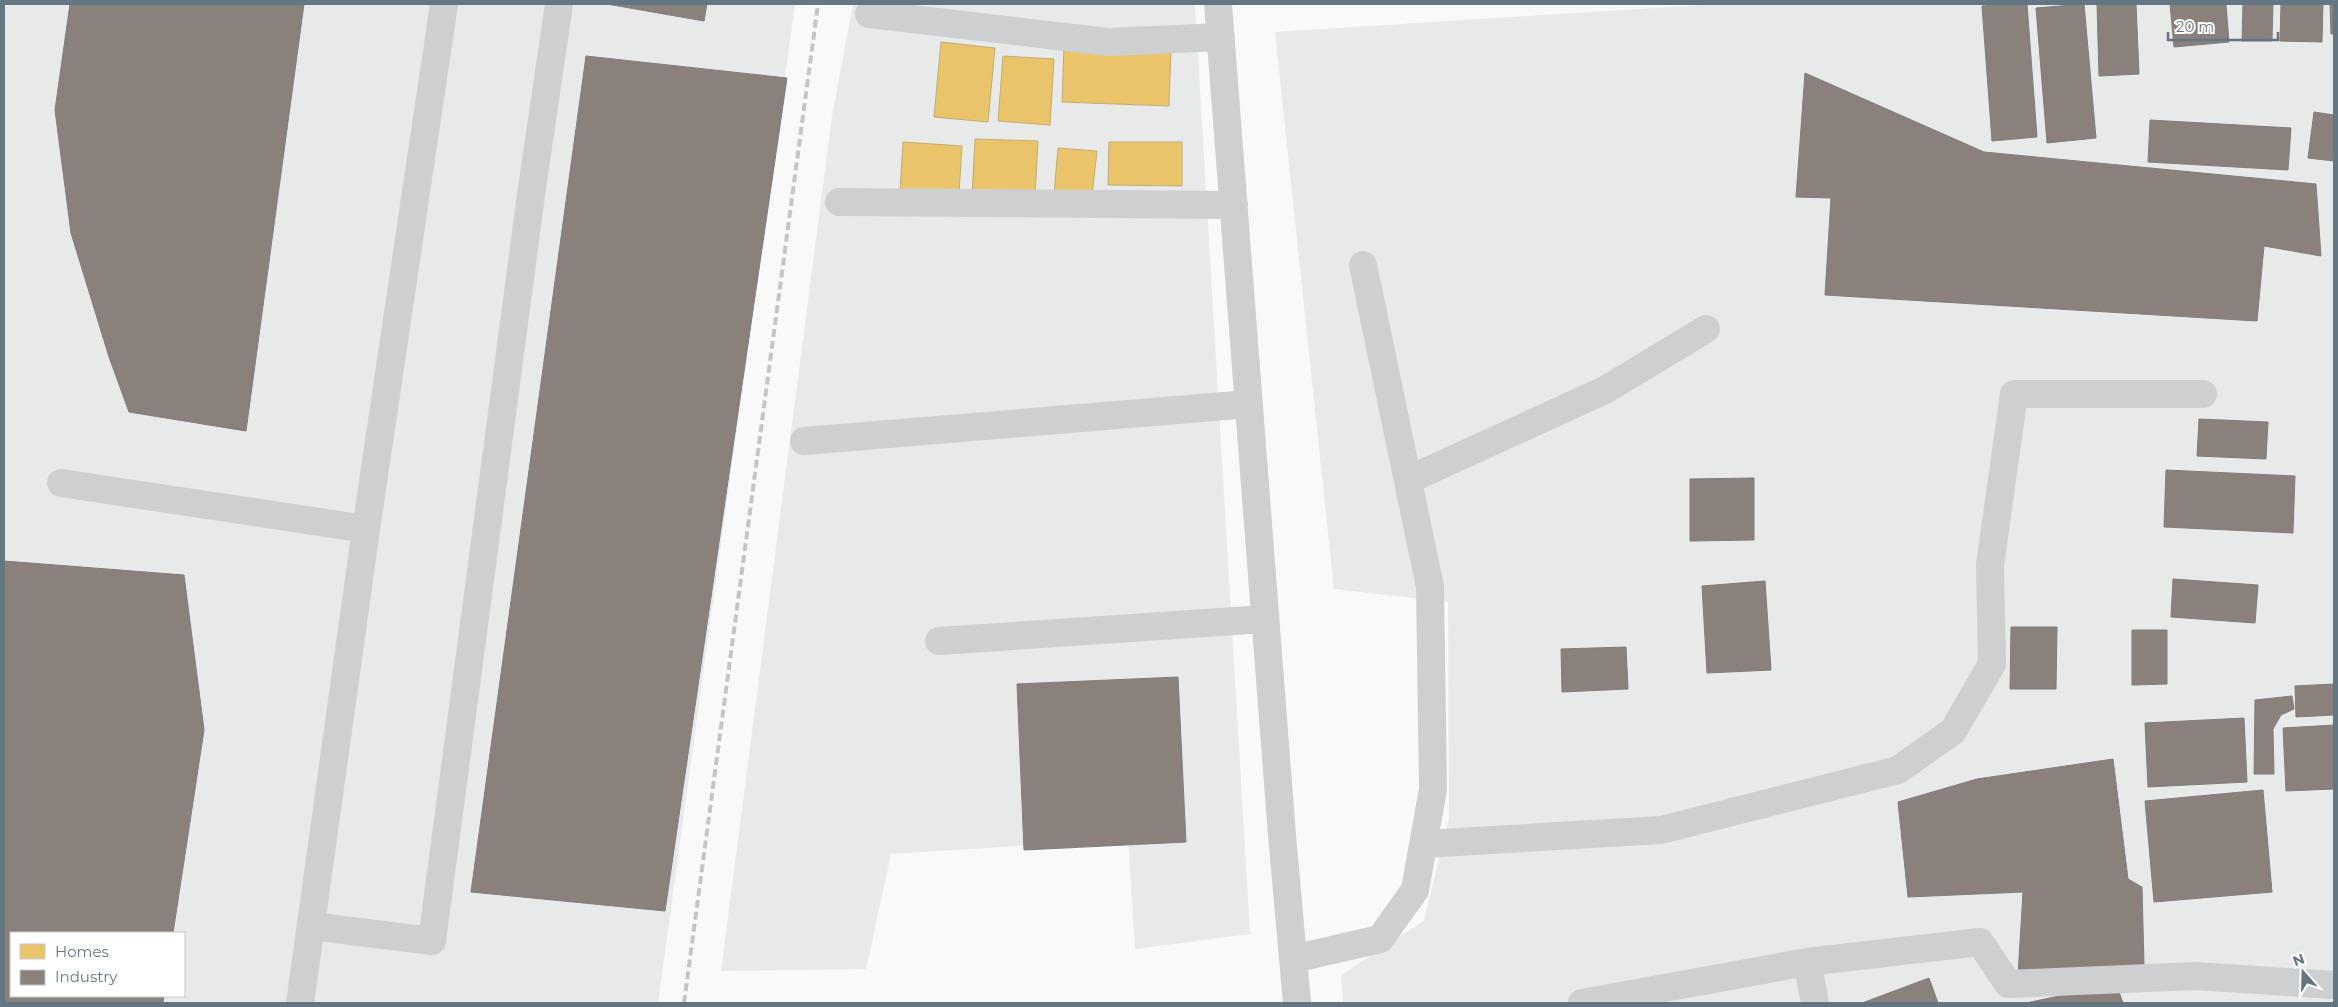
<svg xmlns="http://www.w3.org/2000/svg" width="2338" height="1007" font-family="Montserrat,sans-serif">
	<rect width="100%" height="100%" fill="#f9f9f9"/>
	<!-- built -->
	<path fill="#e8e9e9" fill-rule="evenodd" d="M 4,4 L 795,4 L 658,1003 L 4,1003 ZM 11,933 L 184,933 L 184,996 L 11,996 Z
		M 853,4 L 1195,4 L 1250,934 L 1135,949 L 1128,839 L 891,854 L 866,969 L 721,971 L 832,116 Z
		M 1717,4 L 2334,4 L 2334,1003 L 1343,1003 L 1341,975 L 1424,921 L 1449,817 L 1448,602 L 1334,589 L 1275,32 Z"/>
	<!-- homes -->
	<path fill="#e9c46a" stroke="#c1ad72" d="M 941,42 L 995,48 L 988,122 L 934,117 Z
		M 1064,46 L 1171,50 L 1169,106 L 1062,102 Z
		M 1003,56 L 1054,59 L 1050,125 L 998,121 Z
		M 975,139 L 1038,141 L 1035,197 L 972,195 Z
		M 903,142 L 962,146 L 959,194 L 900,191 Z
		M 1109,142 L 1182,142 L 1182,186 L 1108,185 Z
		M 1058,148 L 1097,151 L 1092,197 L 1054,194 Z"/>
	<!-- industry -->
	<path fill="#8a817c" stroke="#7f7e7e" d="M 70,4 L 304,4 L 246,431 L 129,412 L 109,357 L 71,233 L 55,110 Z
		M 607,4 L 707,4 L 704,21 Z
		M 2006,4 L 2027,4 L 2037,137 L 1992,141 L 1982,6 Z
		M 2084,4 L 2096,138 L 2047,143 L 2036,8 Z
		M 2097,4 L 2136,4 L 2139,74 L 2099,76 Z
		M 2170,4 L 2226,4 L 2229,42 L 2174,47 Z
		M 2243,4 L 2273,4 L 2272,41 L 2242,41 Z
		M 2281,4 L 2323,4 L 2322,42 L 2280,41 Z
		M 2330,4 L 2334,4 L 2334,34 L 2331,34 Z
		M 586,56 L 787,78 L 665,911 L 471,892 Z
		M 1805,73 L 1984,152 L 2316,184 L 2321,256 L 2264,246 L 2257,321 L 1825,295 L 1831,198 L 1796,197 Z
		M 2314,112 L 2334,115 L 2334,161 L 2308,158 Z
		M 2150,120 L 2291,128 L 2288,170 L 2148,162 Z
		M 2199,419 L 2268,422 L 2266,459 L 2197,456 Z
		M 2166,470 L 2295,476 L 2293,533 L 2164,527 Z
		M 1754,478 L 1754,540 L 1690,541 L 1690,479 Z
		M 4,561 L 184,575 L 204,730 L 173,933 L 11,933 L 11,996 L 164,996 L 163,1003 L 4,1003 Z
		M 2173,579 L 2258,585 L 2255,623 L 2171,617 Z
		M 1765,581 L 1771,670 L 1707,673 L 1702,586 Z
		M 2011,627 L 2057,627 L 2056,689 L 2010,689 Z
		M 2132,630 L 2167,630 L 2167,684 L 2132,685 Z
		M 1626,647 L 1628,689 L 1562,692 L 1561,649 Z
		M 1178,677 L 1186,842 L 1024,850 L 1017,684 Z
		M 2334,684 L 2334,715 L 2296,717 L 2295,686 Z
		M 2292,696 L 2294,709 L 2281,715 L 2273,729 L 2274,774 L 2254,774 L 2255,700 Z
		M 2244,718 L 2247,782 L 2148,787 L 2145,723 Z
		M 2334,725 L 2334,789 L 2286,791 L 2283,728 Z
		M 2113,759 L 2128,879 L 2142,887 L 2144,965 L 2018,975 L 2023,892 L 1908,897 L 1898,802 L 1977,779 Z
		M 2263,790 L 2272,892 L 2154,902 L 2145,801 Z
		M 1929,978 L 1938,1003 L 1862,1003 Z
		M 2116,984 L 2123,1003 L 2026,1003 Z"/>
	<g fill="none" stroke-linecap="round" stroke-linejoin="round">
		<!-- minor -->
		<path stroke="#cecfd0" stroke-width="28" d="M 1218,4 L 1282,835 L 1297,1003
			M 869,14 L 1108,42 L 1221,37
			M 839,202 L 1234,205
			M 804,441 L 1249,404
			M 1408,480 L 1605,390 L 1706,329
			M 61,483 L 366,529
			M 939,641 L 1265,619
			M 1424,844 L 1661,830 L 1898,770 L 1953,731 L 1992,664 L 1990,565 L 2014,394 L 2203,394
			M 311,926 L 432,941 L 531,195 L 559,4
			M 1293,959 L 1380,939 L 1415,890 L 1433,789 L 1430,587 L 1363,265
			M 1807,962 L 1815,1003
			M 300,1003 L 366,529 L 444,4
			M 1582,1003 L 1807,962 L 1980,942 L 2008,984 L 2195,976 L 2334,985"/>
		<!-- rail -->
		<path stroke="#c3c5c6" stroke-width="4" stroke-dasharray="8 4" stroke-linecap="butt" d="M 684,1003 L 818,4"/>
	</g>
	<!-- border -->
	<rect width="2338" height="1007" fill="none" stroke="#657683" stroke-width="10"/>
	<!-- legend -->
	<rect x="10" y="932" width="175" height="65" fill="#ffffff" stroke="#c1c8cd"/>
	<rect x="20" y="944" width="25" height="15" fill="#e9c46a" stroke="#c1c8cd"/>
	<text x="55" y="957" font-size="15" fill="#657683">Homes</text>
	<rect x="20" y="970" width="25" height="15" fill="#8a817c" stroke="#c1c8cd"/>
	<text x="55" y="982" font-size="15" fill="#657683">Industry</text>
	<!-- north arrow -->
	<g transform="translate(2303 972) rotate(340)" stroke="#ffffff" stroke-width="4" paint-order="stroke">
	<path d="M0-4L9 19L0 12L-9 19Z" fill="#657683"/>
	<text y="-8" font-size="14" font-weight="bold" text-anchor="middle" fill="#657683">N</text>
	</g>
	<!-- scale -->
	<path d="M2168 32v8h110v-8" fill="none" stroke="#657683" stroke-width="2.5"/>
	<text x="2176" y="32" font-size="15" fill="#657683" stroke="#ffffff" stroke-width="4" paint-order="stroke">20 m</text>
</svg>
